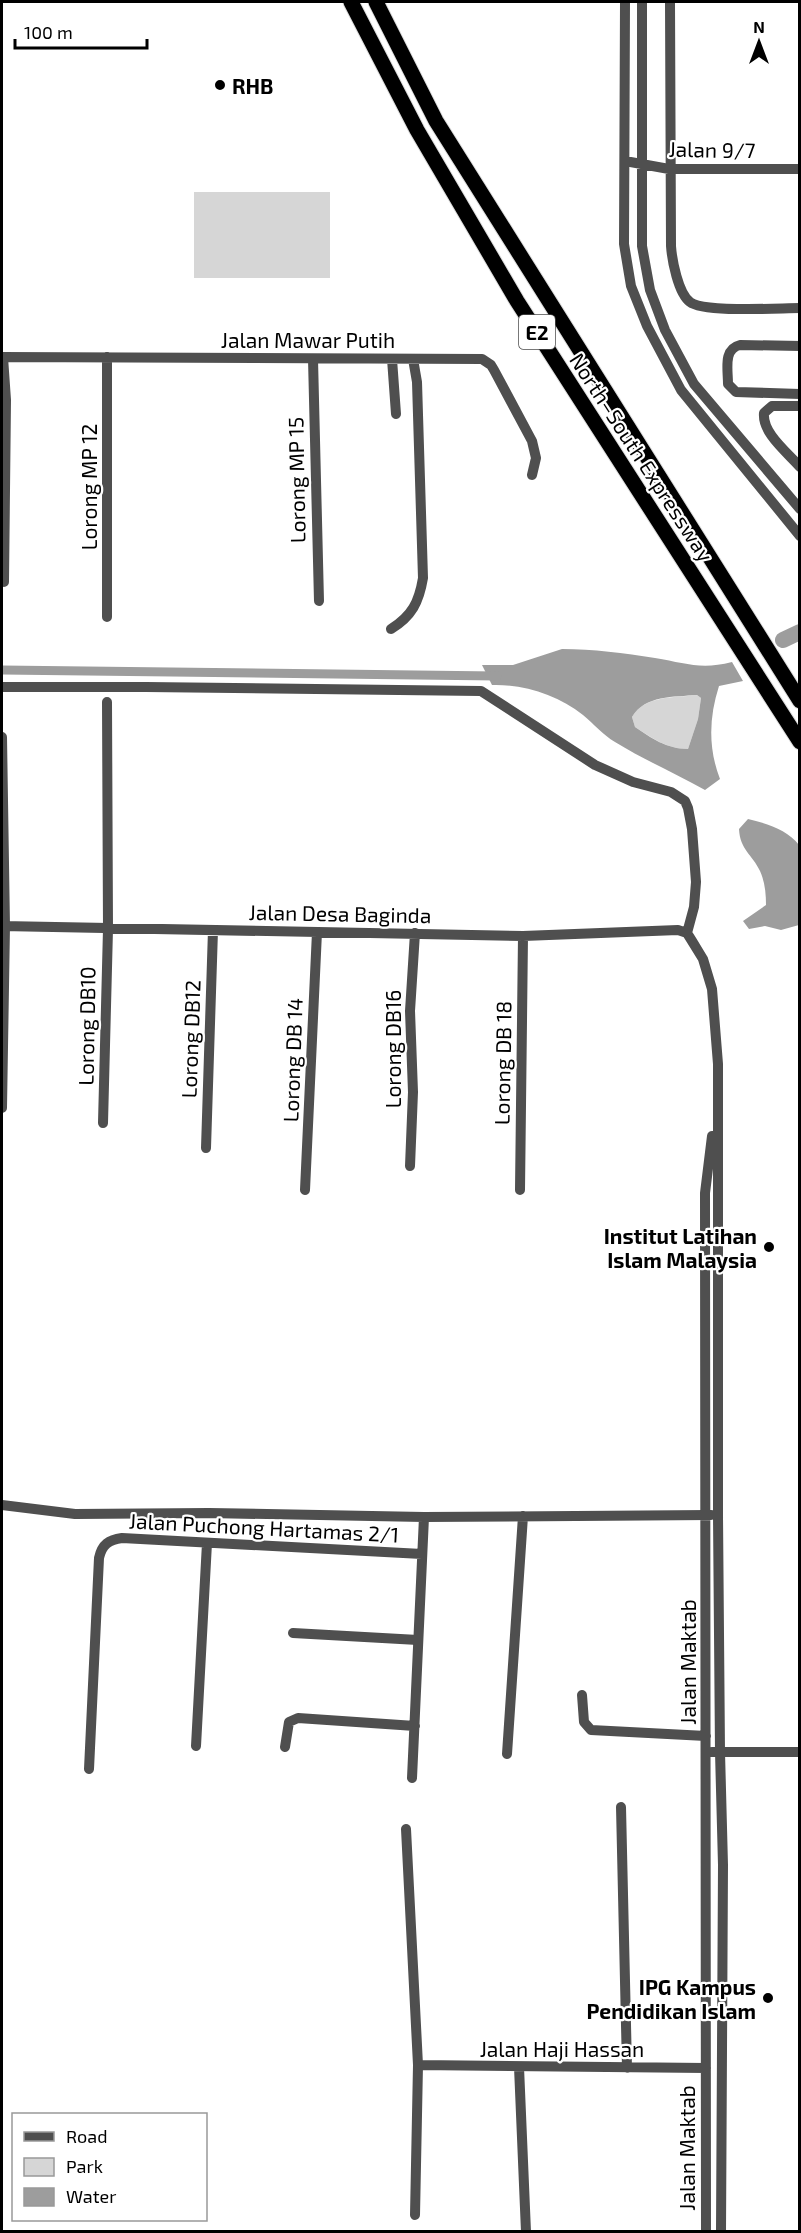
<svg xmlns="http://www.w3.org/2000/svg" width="801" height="2233" font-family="'Exo 2',sans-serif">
	<rect width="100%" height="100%" fill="#fff"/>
	<!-- green -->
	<path fill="#d6d6d6" d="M 194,192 L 330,192 L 330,278 L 194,278 Z
		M 697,695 L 701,698 L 698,719 L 688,749 C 667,749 652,738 635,727 L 632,717 C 645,695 673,698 697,695 Z"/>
	<!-- water -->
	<path fill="#9d9d9d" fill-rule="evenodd" d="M 562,649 C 593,649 624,653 655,658 C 685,663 701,670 732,662 L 743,681 L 719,686 C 709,717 708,748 720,779 L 705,790 C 675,773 644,760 615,742 C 603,735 594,724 583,715 C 558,695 524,684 492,685 L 482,665 L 513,665 ZM 697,695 L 701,698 L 698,719 L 688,749 C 667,749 651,738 635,727 L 632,717 C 645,695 674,697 697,695 Z
		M 748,819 C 766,823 788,830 799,845 L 799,925 L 781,930 L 765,926 L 749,929 L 743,921 L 766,905 C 766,894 765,882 760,871 C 752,854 740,850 739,829 Z"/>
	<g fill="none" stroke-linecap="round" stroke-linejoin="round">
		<!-- canal -->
		<path stroke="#9d9d9d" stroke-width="9" d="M 2,670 L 497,676"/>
		<!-- river -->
		<path stroke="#9d9d9d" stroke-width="16" d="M 783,640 L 800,632"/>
		<!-- highway casing -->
		<g stroke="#dbdbdb" stroke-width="17">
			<path id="highway" d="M 351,2 L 417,130 L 517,301 L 800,742
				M 376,2 L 436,121 L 800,701"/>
		</g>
		<!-- minor -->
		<path stroke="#4f4f4f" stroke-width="10" d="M 625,2 L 624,244 L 631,286 L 647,326 L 681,390 L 800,536
			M 642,2 L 642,246 L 650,290 L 665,330 L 694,384 L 800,509
			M 670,2 L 671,246 C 672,260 678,293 690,302 C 703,313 779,308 800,308
			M 625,161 L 669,169 L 800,169
			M 800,346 L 740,345 C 723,349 728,369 728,384 L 736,392 L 800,394
			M 2,357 L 482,359 L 491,365 L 494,370 L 532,441 L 536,458 L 532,475
			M 3,357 L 6,400 L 4,582
			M 313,359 L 319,601
			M 392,359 L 396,414
			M 800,406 L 772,406 L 764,413 C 762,433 787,452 800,467
			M 107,617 L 107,357
			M 391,629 C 412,616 419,602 423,578 L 417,382 L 413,359
			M 2,687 L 146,687 L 481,691 L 595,765 L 633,782 L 671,792 L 685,801 L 688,808 L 692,829 L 696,882 L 694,907 L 687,933
			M 2,737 L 5,926 L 2,1108
			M 2,926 L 523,936 L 678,930 L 687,933 L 692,941 L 703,959 L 712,989 L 718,1064 L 718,1515 L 720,1752 L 723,1865 L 721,2232
			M 103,1123 L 108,929 L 107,702
			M 206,1148 L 213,930
			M 410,1166 L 413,1092 L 410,1011 L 415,933
			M 305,1190 L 317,932
			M 520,1190 L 523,936
			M 2,1505 L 75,1514 L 209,1513 L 424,1517 L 711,1515
			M 293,1633 L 418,1640
			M 582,1695 L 584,1722 L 591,1730 L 706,1736
			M 196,1746 L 207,1543
			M 285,1747 L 289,1722 L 298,1718 L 415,1726
			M 712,1752 L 800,1752
			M 507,1754 L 523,1516
			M 89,1769 L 99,1558 C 102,1544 109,1540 122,1538 L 422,1554
			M 412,1778 L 424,1517
			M 621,1807 L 627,2068
			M 406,1829 L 418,2065 L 415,2215
			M 418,2065 L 706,2068
			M 519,2067 L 526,2232
			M 706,2232 L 705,1193 L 712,1136"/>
		<!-- highway -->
		<use href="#highway" stroke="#000" stroke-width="15"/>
	</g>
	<!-- markers -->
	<g fill="#000" stroke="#fff" stroke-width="2">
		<circle cx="220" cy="85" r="6"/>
		<circle cx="769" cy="1247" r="6"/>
		<circle cx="768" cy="1998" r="6"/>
	</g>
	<g text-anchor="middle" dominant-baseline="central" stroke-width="4.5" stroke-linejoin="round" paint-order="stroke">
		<!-- shield labels -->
		<rect fill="#fff" stroke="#4c4c4c" stroke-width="1.5" x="519" y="315" width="36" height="34" rx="4.5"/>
		<g font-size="20" font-weight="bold" fill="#000">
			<text x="537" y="332">E2</text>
		</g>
		<!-- poi labels -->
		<g font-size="21" font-weight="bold" fill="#000" stroke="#fff" text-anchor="end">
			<text x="232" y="85" text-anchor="start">RHB</text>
			<text x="757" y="1235">Institut Latihan<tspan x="757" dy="24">Islam Malaysia</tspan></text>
			<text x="756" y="1986">IPG Kampus<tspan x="756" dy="24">Pendidikan Islam</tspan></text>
		</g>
		<!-- street labels -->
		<g font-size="21" fill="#000" stroke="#fff">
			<text transform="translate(712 149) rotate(1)">Jalan 9/7</text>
			<text x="308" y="339">Jalan Mawar Putih</text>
			<text transform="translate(642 457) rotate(57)">North–South Expressway</text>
			<text transform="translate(296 480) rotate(-91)">Lorong MP 15</text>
			<text transform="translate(88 487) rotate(-90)">Lorong MP 12</text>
			<text transform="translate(340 913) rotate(1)">Jalan Desa Baginda</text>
			<text transform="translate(86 1026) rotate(-89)">Lorong DB10</text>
			<text transform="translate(190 1039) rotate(-88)">Lorong DB12</text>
			<text transform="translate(392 1049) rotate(-90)">Lorong DB16</text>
			<text transform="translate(292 1060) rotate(-88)">Lorong DB 14</text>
			<text transform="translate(502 1063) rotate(-89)">Lorong DB 18</text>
			<text transform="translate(264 1527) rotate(3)">Jalan Puchong Hartamas 2/1</text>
			<text transform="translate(687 1662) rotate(-90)">Jalan Maktab</text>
			<text x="562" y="2048">Jalan Haji Hassan</text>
			<text transform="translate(686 2148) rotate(-90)">Jalan Maktab</text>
		</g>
	</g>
	<!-- border -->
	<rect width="801" height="2233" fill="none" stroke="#000000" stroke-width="6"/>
	<!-- legend -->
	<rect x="12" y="2113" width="195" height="108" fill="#ffffff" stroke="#999999" stroke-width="1.5"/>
	<rect x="24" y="2132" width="30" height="9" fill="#4f4f4f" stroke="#999999" stroke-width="1.5"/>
	<text x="66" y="2143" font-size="18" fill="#000000">Road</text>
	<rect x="24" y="2158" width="30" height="18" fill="#d6d6d6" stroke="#999999" stroke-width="1.5"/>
	<text x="66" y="2173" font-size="18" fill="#000000">Park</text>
	<rect x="24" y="2188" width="30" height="18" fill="#9d9d9d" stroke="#999999" stroke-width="1.5"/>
	<text x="66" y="2203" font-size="18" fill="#000000">Water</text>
	<!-- north arrow -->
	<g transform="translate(759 42)" stroke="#ffffff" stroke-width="4.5" paint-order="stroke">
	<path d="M0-4.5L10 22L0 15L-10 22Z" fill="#000000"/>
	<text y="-9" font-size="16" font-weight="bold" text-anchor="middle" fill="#000000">N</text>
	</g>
	<!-- scale -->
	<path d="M15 39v9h132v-9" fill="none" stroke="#000000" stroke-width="3"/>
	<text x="24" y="39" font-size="18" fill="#000000" stroke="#ffffff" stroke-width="4.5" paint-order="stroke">100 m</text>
</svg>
